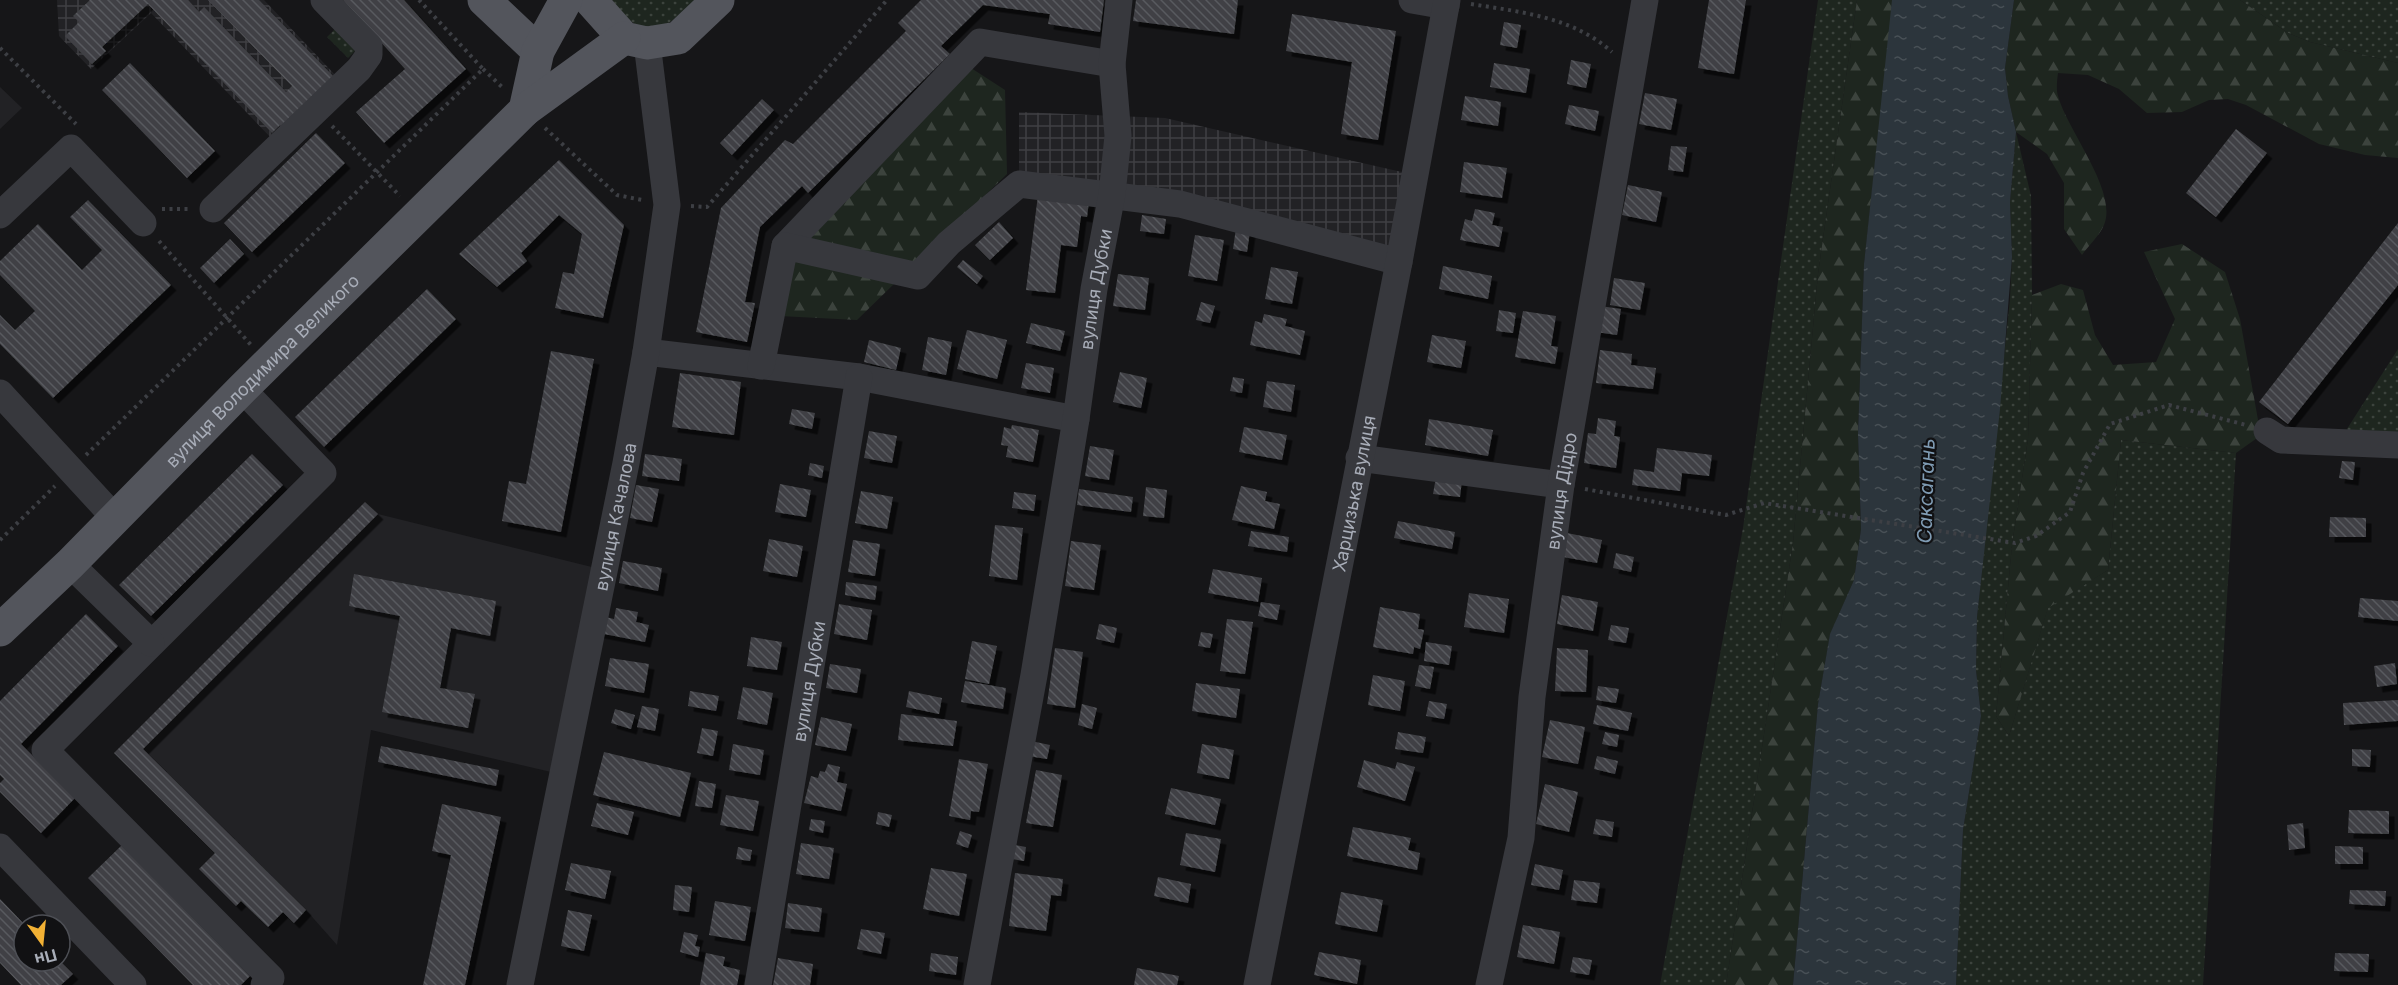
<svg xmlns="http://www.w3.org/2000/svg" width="2398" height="985" font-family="Inter,sans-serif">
	<defs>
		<pattern id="industrial-grid" width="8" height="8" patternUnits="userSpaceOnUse" patternTransform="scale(1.5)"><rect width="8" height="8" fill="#222225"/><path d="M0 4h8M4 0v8" fill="none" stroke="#3f3f43"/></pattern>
		<pattern id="green-dots" width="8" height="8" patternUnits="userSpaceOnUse" patternTransform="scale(1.5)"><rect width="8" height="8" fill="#1e261f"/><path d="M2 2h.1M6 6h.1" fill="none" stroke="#3c433d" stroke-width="1.8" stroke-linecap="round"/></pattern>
		<pattern id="forest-firs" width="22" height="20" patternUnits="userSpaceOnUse" patternTransform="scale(1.5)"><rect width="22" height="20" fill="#1e261f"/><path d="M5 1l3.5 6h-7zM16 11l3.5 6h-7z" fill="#3c433d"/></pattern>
		<pattern id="water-ripples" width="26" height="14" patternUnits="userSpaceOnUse" patternTransform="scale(1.5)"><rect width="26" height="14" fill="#2c353c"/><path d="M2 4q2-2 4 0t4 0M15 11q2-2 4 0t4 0" fill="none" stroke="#485056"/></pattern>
		<pattern id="building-back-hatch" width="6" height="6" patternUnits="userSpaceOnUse" patternTransform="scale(1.5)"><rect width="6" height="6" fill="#404145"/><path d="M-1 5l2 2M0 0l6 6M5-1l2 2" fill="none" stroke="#595a5e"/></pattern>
		<filter id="shadow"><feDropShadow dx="5.5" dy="5.5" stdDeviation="0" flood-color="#0009"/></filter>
	</defs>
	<rect width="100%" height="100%" fill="#161618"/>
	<!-- built -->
	<path fill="#222225" d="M 0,87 L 22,108 L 0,129 Z
		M 378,514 L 604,570 L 564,775 L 371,730 L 337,945 L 306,910 L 143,749 Z"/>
	<!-- industrial -->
	<path fill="url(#industrial-grid)" d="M 57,0 L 264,0 L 339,79 L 274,141 L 151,13 L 91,69 L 59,36 Z
		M 1019,112 L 1165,118 L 1415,175 L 1399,262 L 1019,184 Z"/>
	<!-- green -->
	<path fill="url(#green-dots)" d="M 612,0 L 696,0 C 678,16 661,37 635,24 C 626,19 618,7 612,0 Z
		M 1818,0 L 1857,0 L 1818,274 L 1793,543 L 1726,985 L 1660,985 L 1743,528 Z
		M 2240,0 L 2398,0 L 2398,63 L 2310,42 L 2288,33 Z
		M 337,27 L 358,48 L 348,58 L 327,37 Z
		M 2016,132 L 2031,196 L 2032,295 L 2028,439 L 2012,545 L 1996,716 L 2009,736 L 2048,607 L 2108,570 L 2121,440 L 2236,453 L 2203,985 L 1956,985 L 1963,830 L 1981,716 L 1976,670 L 1977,617 L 2010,299 L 2012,257 L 2010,202 Z
		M 2398,349 L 2398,445 L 2338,443 Z"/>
	<!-- forest -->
	<path fill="url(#forest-firs)" d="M 1857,0 L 1893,0 L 1864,264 L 1858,434 L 1861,529 L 1854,580 L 1830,635 L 1818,704 L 1793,985 L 1726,985 L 1793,543 L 1818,274 Z
		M 2014,0 L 2240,0 L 2288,33 L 2310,42 L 2398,63 L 2398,158 L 2365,155 L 2319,144 L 2246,105 L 2228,99 L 2209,100 L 2182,112 L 2147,113 L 2119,89 L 2088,75 L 2058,73 C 2057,80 2056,90 2058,96 C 2068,132 2118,191 2104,225 C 2100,235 2088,246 2082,255 L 2064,229 L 2064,183 L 2047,154 L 2016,132 L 2008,96 L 2005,68 Z
		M 971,68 L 1005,90 L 1007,174 L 857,320 L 780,316 L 800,246 Z
		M 2182,244 L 2225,272 L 2240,319 L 2258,420 L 2267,431 L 2236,453 L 2121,440 L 2108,570 L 2048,608 L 2009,736 L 1996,716 L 2012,545 L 2028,439 L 2032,295 L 2061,284 L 2083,290 L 2095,335 L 2113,365 L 2156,362 L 2175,319 L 2144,252 Z"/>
	<!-- water -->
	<path fill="url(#water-ripples)" d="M 1892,0 L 2014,0 L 2005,68 L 2008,96 L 2016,132 L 2010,202 L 2012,257 L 2000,409 L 1977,617 L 1976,670 L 1981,716 L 1963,830 L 1956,985 L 1793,985 L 1818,704 L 1830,634 L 1854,580 L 1861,529 L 1858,434 L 1864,264 Z"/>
	<!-- building -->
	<path fill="url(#building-back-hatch)" filter="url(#shadow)" d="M 90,0 L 188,0 L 199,12 L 204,7 L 286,92 L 292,86 L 208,0 L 259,0 L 336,79 L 284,129 L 280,125 L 272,133 L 148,4 L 102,47 L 106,51 L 92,64 L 65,36 L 79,22 L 73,16 Z
		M 343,0 L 404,0 L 466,69 L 384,143 L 356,112 L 405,69 Z
		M 921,0 L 1104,0 L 1100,32 L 1048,24 L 1050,14 L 983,5 L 941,46 L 950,54 L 808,193 L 802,186 L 760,227 L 745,302 L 755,303 L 747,342 L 696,332 L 721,208 L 785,140 L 793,144 L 906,31 L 898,23 Z
		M 1136,0 L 1238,0 L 1234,34 L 1133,21 Z
		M 1709,0 L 1746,0 L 1734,74 L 1698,68 Z
		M 1292,14 L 1396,31 L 1378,140 L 1341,134 L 1352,62 L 1286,51 Z
		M 1504,22 L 1521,25 L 1517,48 L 1500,45 Z
		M 1571,60 L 1591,64 L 1586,88 L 1567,84 Z
		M 130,63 L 215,151 L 187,178 L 102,90 Z
		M 1494,63 L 1530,69 L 1526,93 L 1490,87 Z
		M 1645,93 L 1677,99 L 1671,130 L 1639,124 Z
		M 1465,96 L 1501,102 L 1498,126 L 1461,120 Z
		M 762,99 L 774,110 L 732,155 L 720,143 Z
		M 1569,105 L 1599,111 L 1595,131 L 1565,124 Z
		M 2236,129 L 2267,153 L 2216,217 L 2186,193 Z
		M 316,133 L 345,163 L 252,252 L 224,223 Z
		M 1671,146 L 1687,147 L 1683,172 L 1668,170 Z
		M 559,160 L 624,225 L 603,318 L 555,308 L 563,272 L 574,274 L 582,234 L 559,215 L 521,253 L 527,261 L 497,287 L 459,254 Z
		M 1464,162 L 1507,168 L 1502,198 L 1460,192 Z
		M 1628,185 L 1662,192 L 1656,222 L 1622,215 Z
		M 1038,195 L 1089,201 L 1087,217 L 1081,216 L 1077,247 L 1061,245 L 1055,293 L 1026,290 Z
		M 88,200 L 171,285 L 53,398 L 0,344 L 0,315 L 15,330 L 35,311 L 0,275 L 0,261 L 38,224 L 82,270 L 102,250 L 70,217 Z
		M 1475,209 L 1495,213 L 1492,225 L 1503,227 L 1499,247 L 1460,240 L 1465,219 L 1472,221 Z
		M 1142,215 L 1166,219 L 1164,234 L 1140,231 Z
		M 999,222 L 1013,238 L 990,260 L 975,245 Z
		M 2398,223 L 2398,285 L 2288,424 L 2259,402 Z
		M 1236,228 L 1250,231 L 1247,252 L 1233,249 Z
		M 1195,235 L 1224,240 L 1217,281 L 1188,276 Z
		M 230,239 L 244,254 L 214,283 L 200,268 Z
		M 963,260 L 983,276 L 977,284 L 957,267 Z
		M 1443,266 L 1492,276 L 1488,299 L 1439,289 Z
		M 1271,267 L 1298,272 L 1292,304 L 1265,299 Z
		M 1118,274 L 1149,278 L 1145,310 L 1113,306 Z
		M 1614,278 L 1645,283 L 1640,310 L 1610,305 Z
		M 427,289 L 456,319 L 324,447 L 295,417 Z
		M 1201,302 L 1215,306 L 1210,323 L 1196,320 Z
		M 1593,305 L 1621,309 L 1617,335 L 1589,331 Z
		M 1499,310 L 1516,313 L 1513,333 L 1496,331 Z
		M 1523,311 L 1556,316 L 1551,346 L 1558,347 L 1555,364 L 1515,357 Z
		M 1264,314 L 1287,319 L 1285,326 L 1305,331 L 1300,355 L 1250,345 L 1255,321 L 1262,323 Z
		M 1031,323 L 1065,331 L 1060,351 L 1026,343 Z
		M 967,330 L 1007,340 L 997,379 L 957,369 Z
		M 1432,335 L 1466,341 L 1461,368 L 1427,362 Z
		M 928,337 L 952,342 L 946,375 L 922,370 Z
		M 869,340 L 901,348 L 896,370 L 864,362 Z
		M 1600,350 L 1632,354 L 1631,365 L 1656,368 L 1653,389 L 1596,383 Z
		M 551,351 L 594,359 L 561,532 L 502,521 L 509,481 L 526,484 Z
		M 1026,363 L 1054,368 L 1050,393 L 1021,388 Z
		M 1120,372 L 1147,378 L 1141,408 L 1113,402 Z
		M 680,373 L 741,382 L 734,435 L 672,427 Z
		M 1233,377 L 1244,379 L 1242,393 L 1230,391 Z
		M 1267,381 L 1295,385 L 1291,412 L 1263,407 Z
		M 792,409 L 815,413 L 812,429 L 789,424 Z
		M 1598,418 L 1616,421 L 1614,436 L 1620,437 L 1616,468 L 1584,463 L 1588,433 L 1596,434 Z
		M 1429,419 L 1493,430 L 1488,456 L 1425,445 Z
		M 1012,425 L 1039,430 L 1033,462 L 1006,457 L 1008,446 L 1001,445 L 1004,427 L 1011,429 Z
		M 1244,427 L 1287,435 L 1282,460 L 1239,452 Z
		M 869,431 L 897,436 L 892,463 L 864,458 Z
		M 1090,446 L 1114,450 L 1109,480 L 1085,476 Z
		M 1657,448 L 1712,455 L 1709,476 L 1682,473 L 1680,491 L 1632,485 L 1634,469 L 1654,472 Z
		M 252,454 L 283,485 L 151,616 L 119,585 Z
		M 645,454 L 682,459 L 679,481 L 642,476 Z
		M 2342,461 L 2355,462 L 2353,480 L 2339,478 Z
		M 810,463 L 824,466 L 822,478 L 808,475 Z
		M 1436,477 L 1462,480 L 1460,497 L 1433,494 Z
		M 780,484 L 811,490 L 806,517 L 775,512 Z
		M 636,485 L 659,489 L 652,522 L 630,518 Z
		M 1241,486 L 1267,492 L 1265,501 L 1280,504 L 1274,529 L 1232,520 Z
		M 1146,487 L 1167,490 L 1164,518 L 1143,516 Z
		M 1079,489 L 1133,497 L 1131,512 L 1077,505 Z
		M 861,491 L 893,497 L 887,529 L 855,523 Z
		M 1014,492 L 1036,495 L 1034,511 L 1012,508 Z
		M 365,502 L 378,514 L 143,749 L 306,910 L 294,923 L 283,912 L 268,927 L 241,901 L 236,906 L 199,869 L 215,853 L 114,753 Z
		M 2330,517 L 2366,518 L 2366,537 L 2329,537 Z
		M 1398,521 L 1455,532 L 1452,549 L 1394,538 Z
		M 995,525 L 1023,528 L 1017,580 L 989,576 Z
		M 1251,531 L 1289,537 L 1287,552 L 1248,546 Z
		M 1567,533 L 1602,540 L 1597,563 L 1563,557 Z
		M 769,539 L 803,546 L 797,577 L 763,571 Z
		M 853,540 L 880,544 L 875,576 L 848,572 Z
		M 1071,541 L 1101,545 L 1094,590 L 1065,586 Z
		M 1616,553 L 1634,557 L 1631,572 L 1613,568 Z
		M 623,561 L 662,568 L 658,591 L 619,583 Z
		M 1213,569 L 1262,578 L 1258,602 L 1208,593 Z
		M 354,574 L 496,601 L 490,636 L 451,628 L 440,688 L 475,694 L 468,728 L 382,712 L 400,616 L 349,606 Z
		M 846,582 L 877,586 L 875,600 L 845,595 Z
		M 1469,593 L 1509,599 L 1504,633 L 1464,627 Z
		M 1562,595 L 1598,602 L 1593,631 L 1557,624 Z
		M 2360,598 L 2398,601 L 2398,621 L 2358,617 Z
		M 1261,602 L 1280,605 L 1277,620 L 1258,616 Z
		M 839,604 L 872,610 L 867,640 L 834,634 Z
		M 1380,607 L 1420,614 L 1418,629 L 1424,630 L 1420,649 L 1414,647 L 1413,654 L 1373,647 Z
		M 616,608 L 638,612 L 636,622 L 649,625 L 645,642 L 594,632 L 597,615 L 614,619 Z
		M 86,614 L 118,646 L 21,744 L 75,798 L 41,833 L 0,792 L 0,783 L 4,779 L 0,775 L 0,701 Z
		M 1227,619 L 1253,622 L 1245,674 L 1220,671 Z
		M 1099,624 L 1117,628 L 1114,643 L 1096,639 Z
		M 1611,625 L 1629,628 L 1626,643 L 1608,640 Z
		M 1201,632 L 1213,634 L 1210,648 L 1198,646 Z
		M 751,637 L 782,642 L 777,670 L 747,666 Z
		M 972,641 L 997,646 L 989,684 L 965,679 Z
		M 1426,642 L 1452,646 L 1449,665 L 1424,661 Z
		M 1055,648 L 1083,652 L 1075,708 L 1047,704 Z
		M 1557,648 L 1588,650 L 1586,692 L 1555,691 Z
		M 610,658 L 649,664 L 644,693 L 605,686 Z
		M 2395,663 L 2397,684 L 2377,687 L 2374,666 Z
		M 830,664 L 861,669 L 857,693 L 826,688 Z
		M 1419,665 L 1434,667 L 1430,689 L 1415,686 Z
		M 1373,675 L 1405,681 L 1400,711 L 1368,705 Z
		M 965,681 L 1006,688 L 1003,709 L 961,702 Z
		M 1196,683 L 1240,689 L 1236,718 L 1192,711 Z
		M 1598,686 L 1619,689 L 1616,703 L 1596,700 Z
		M 743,687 L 773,693 L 767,725 L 737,719 Z
		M 690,691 L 719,696 L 716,711 L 688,706 Z
		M 909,691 L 942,698 L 939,714 L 906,707 Z
		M 2398,700 L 2398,721 L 2344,725 L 2343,703 Z
		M 1429,701 L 1447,704 L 1444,719 L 1426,716 Z
		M 1082,704 L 1097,708 L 1092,729 L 1078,725 Z
		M 1597,705 L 1632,713 L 1628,731 L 1593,724 Z
		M 642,706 L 659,709 L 655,731 L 637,727 Z
		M 615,709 L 635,715 L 631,729 L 611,723 Z
		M 901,714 L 957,721 L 953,746 L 898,740 Z
		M 821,717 L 852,724 L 846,751 L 815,745 Z
		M 1550,720 L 1585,727 L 1578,764 L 1542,757 Z
		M 702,728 L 718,731 L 713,756 L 697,753 Z
		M 1398,732 L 1426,737 L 1423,753 L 1395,749 Z
		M 1605,732 L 1619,735 L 1617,747 L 1602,744 Z
		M 1031,741 L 1050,745 L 1047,759 L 1028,756 Z
		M 733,744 L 764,750 L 760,775 L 729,770 Z
		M 1202,744 L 1234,750 L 1229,779 L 1197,773 Z
		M 381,746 L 499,770 L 496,786 L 378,762 Z
		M 2352,749 L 2371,750 L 2370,767 L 2352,766 Z
		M 604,752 L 691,773 L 680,817 L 593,795 Z
		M 1597,756 L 1618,761 L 1615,774 L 1594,769 Z
		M 959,759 L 988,764 L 979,812 L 971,811 L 970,820 L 949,816 Z
		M 1364,760 L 1395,769 L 1397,762 L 1415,767 L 1405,801 L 1357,787 Z
		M 828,764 L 840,767 L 837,782 L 847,784 L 841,811 L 804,803 L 811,776 L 818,778 L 820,771 L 825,772 Z
		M 1036,770 L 1062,775 L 1053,827 L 1026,823 Z
		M 699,781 L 716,784 L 712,808 L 695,806 Z
		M 1545,784 L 1578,792 L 1569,832 L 1536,824 Z
		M 1171,788 L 1221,799 L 1215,825 L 1165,814 Z
		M 726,795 L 759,801 L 753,831 L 720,825 Z
		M 597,803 L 634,812 L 628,835 L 591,826 Z
		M 442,804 L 501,817 L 465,985 L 423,985 L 451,855 L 432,851 Z
		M 2349,810 L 2389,811 L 2389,834 L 2348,833 Z
		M 878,812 L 892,815 L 889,827 L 876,824 Z
		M 811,819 L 825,821 L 823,833 L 809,830 Z
		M 1596,819 L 1614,822 L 1612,837 L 1593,834 Z
		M 2303,823 L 2305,848 L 2289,850 L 2287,825 Z
		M 1353,827 L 1411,838 L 1408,850 L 1420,853 L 1417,870 L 1347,856 Z
		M 960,831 L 972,835 L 968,848 L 956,844 Z
		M 1186,833 L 1221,839 L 1215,872 L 1180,865 Z
		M 801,843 L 834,848 L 829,879 L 796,874 Z
		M 122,845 L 250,976 L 241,985 L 193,985 L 88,878 Z
		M 1015,845 L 1026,847 L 1024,861 L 1012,859 Z
		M 2335,846 L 2363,847 L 2363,864 L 2335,864 Z
		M 738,847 L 752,850 L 750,861 L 736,859 Z
		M 571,863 L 611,871 L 605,899 L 565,890 Z
		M 1535,864 L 1563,870 L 1559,890 L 1531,885 Z
		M 931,868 L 967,874 L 959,916 L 923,909 Z
		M 1015,873 L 1063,879 L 1061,896 L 1051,895 L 1046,931 L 1009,926 Z
		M 1158,877 L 1191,884 L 1188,903 L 1154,896 Z
		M 1574,880 L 1600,883 L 1597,903 L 1571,900 Z
		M 675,885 L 692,887 L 689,912 L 673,910 Z
		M 2350,890 L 2386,891 L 2385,906 L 2349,904 Z
		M 1341,892 L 1383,900 L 1377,932 L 1335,924 Z
		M 0,899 L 24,924 L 24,961 L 60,961 L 73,974 L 61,985 L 21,985 L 0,963 Z
		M 715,901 L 751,907 L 745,941 L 709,935 Z
		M 788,903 L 822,908 L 819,932 L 785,928 Z
		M 568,910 L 592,915 L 584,951 L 561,946 Z
		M 1523,925 L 1560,932 L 1554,964 L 1517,957 Z
		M 861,929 L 885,933 L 881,954 L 857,949 Z
		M 684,932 L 698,935 L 695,946 L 700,947 L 698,957 L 680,952 Z
		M 1319,952 L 1361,960 L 1357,984 L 1314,975 Z
		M 706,953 L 725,957 L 723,966 L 740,970 L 737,985 L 700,985 Z
		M 931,953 L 958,957 L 956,975 L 929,971 Z
		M 2335,953 L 2369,954 L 2368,972 L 2334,971 Z
		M 1573,957 L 1592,960 L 1589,975 L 1570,972 Z
		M 778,958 L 813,964 L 810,985 L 773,985 Z
		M 1137,968 L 1179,976 L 1177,985 L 1134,985 Z"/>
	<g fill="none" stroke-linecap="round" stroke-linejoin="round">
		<!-- path -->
		<path stroke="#3d3f44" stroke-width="4" stroke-dasharray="3 4.5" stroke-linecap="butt" d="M 1471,4 C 1521,12 1573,17 1612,52
			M 0,48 L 76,124
			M 483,69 L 502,87
			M 332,126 L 400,196
			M 545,128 L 617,195 L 642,200
			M 691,206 L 707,207 L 887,0
			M 162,209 L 191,209
			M 159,241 L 251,345
			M 86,455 L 483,69 L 419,0
			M 1585,489 L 1726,515 L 1764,503 L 2015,543 L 2036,536 L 2070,512 L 2083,473 L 2110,424 L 2169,405 L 2246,425
			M 0,540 L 55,486"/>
		<!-- minor -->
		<g stroke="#37383d" stroke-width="27">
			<path d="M 1412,0 L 1446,6"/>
			<path d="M 213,209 L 359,69 L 369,55 L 369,46 L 324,0"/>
			<path d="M 0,215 L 71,148 L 143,223"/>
			<path d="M 785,246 L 980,42 L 1112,64"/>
			<path d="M 646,352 L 859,377 L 1076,419"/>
			<path d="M 761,366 L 785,246 L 918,276 L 949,243 L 1019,184 L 1180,204 L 1399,262"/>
			<path d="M 242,389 L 323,473 L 45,750 L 271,978 L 264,985"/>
			<path d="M 0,393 L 115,518"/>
			<path d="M 2267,431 L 2281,440 L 2398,445"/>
			<path d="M 1359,458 L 1561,485"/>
			<path d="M 70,564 L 151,643"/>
			<path d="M 0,847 L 133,985"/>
			<path id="s1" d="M 520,985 L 626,463 L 646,352 L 667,205 L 647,43"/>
			<path id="s2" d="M 758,985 L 859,377"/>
			<path id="s3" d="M 977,985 L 1034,675 L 1076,419 L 1094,289 L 1112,194 L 1118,136 L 1112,64 L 1119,0"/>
			<path id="s4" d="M 1257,985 L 1399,262 L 1447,0"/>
			<path id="s5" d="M 1489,985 L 1521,838 L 1532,697 L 1561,485 L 1645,0"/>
		</g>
		<!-- major -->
		<g stroke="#53555c" stroke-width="33">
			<path d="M 484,0 L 538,51"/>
			<path d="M 590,0 L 624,38 L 647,43 L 678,38 L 718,0"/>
			<path d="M 525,110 L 538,51 L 566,0"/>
			<path id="s6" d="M 0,630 L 70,564 L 242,389 L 525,110 L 624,38"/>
		</g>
	</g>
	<g text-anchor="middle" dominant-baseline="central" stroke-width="4.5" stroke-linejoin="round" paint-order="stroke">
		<!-- street labels -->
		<g font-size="18" fill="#a8adb8" stroke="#111113">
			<text stroke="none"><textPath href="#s3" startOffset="706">вулиця Дубки</textPath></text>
			<text stroke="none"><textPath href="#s6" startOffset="369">вулиця Володимира Великого</textPath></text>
			<text stroke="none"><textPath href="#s5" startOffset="500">вулиця Дідро</textPath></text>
			<text stroke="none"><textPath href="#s4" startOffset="501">Харцизька вулиця</textPath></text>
			<text stroke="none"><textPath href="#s1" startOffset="478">вулиця Качалова</textPath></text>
			<text stroke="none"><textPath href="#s2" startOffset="308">вулиця Дубки</textPath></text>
		</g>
		<!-- water labels -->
		<g font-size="20" font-style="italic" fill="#7f9bb3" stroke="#111113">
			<text transform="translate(1926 491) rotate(-88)">Саксагань</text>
		</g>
	</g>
	<!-- north arrow -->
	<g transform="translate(42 943) rotate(165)"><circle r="28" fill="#111113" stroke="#4d4f55" stroke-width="1.5"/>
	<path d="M0-4.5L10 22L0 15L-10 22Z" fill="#f2b134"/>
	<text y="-9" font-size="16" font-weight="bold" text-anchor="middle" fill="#a8adb8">Пн</text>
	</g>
</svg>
